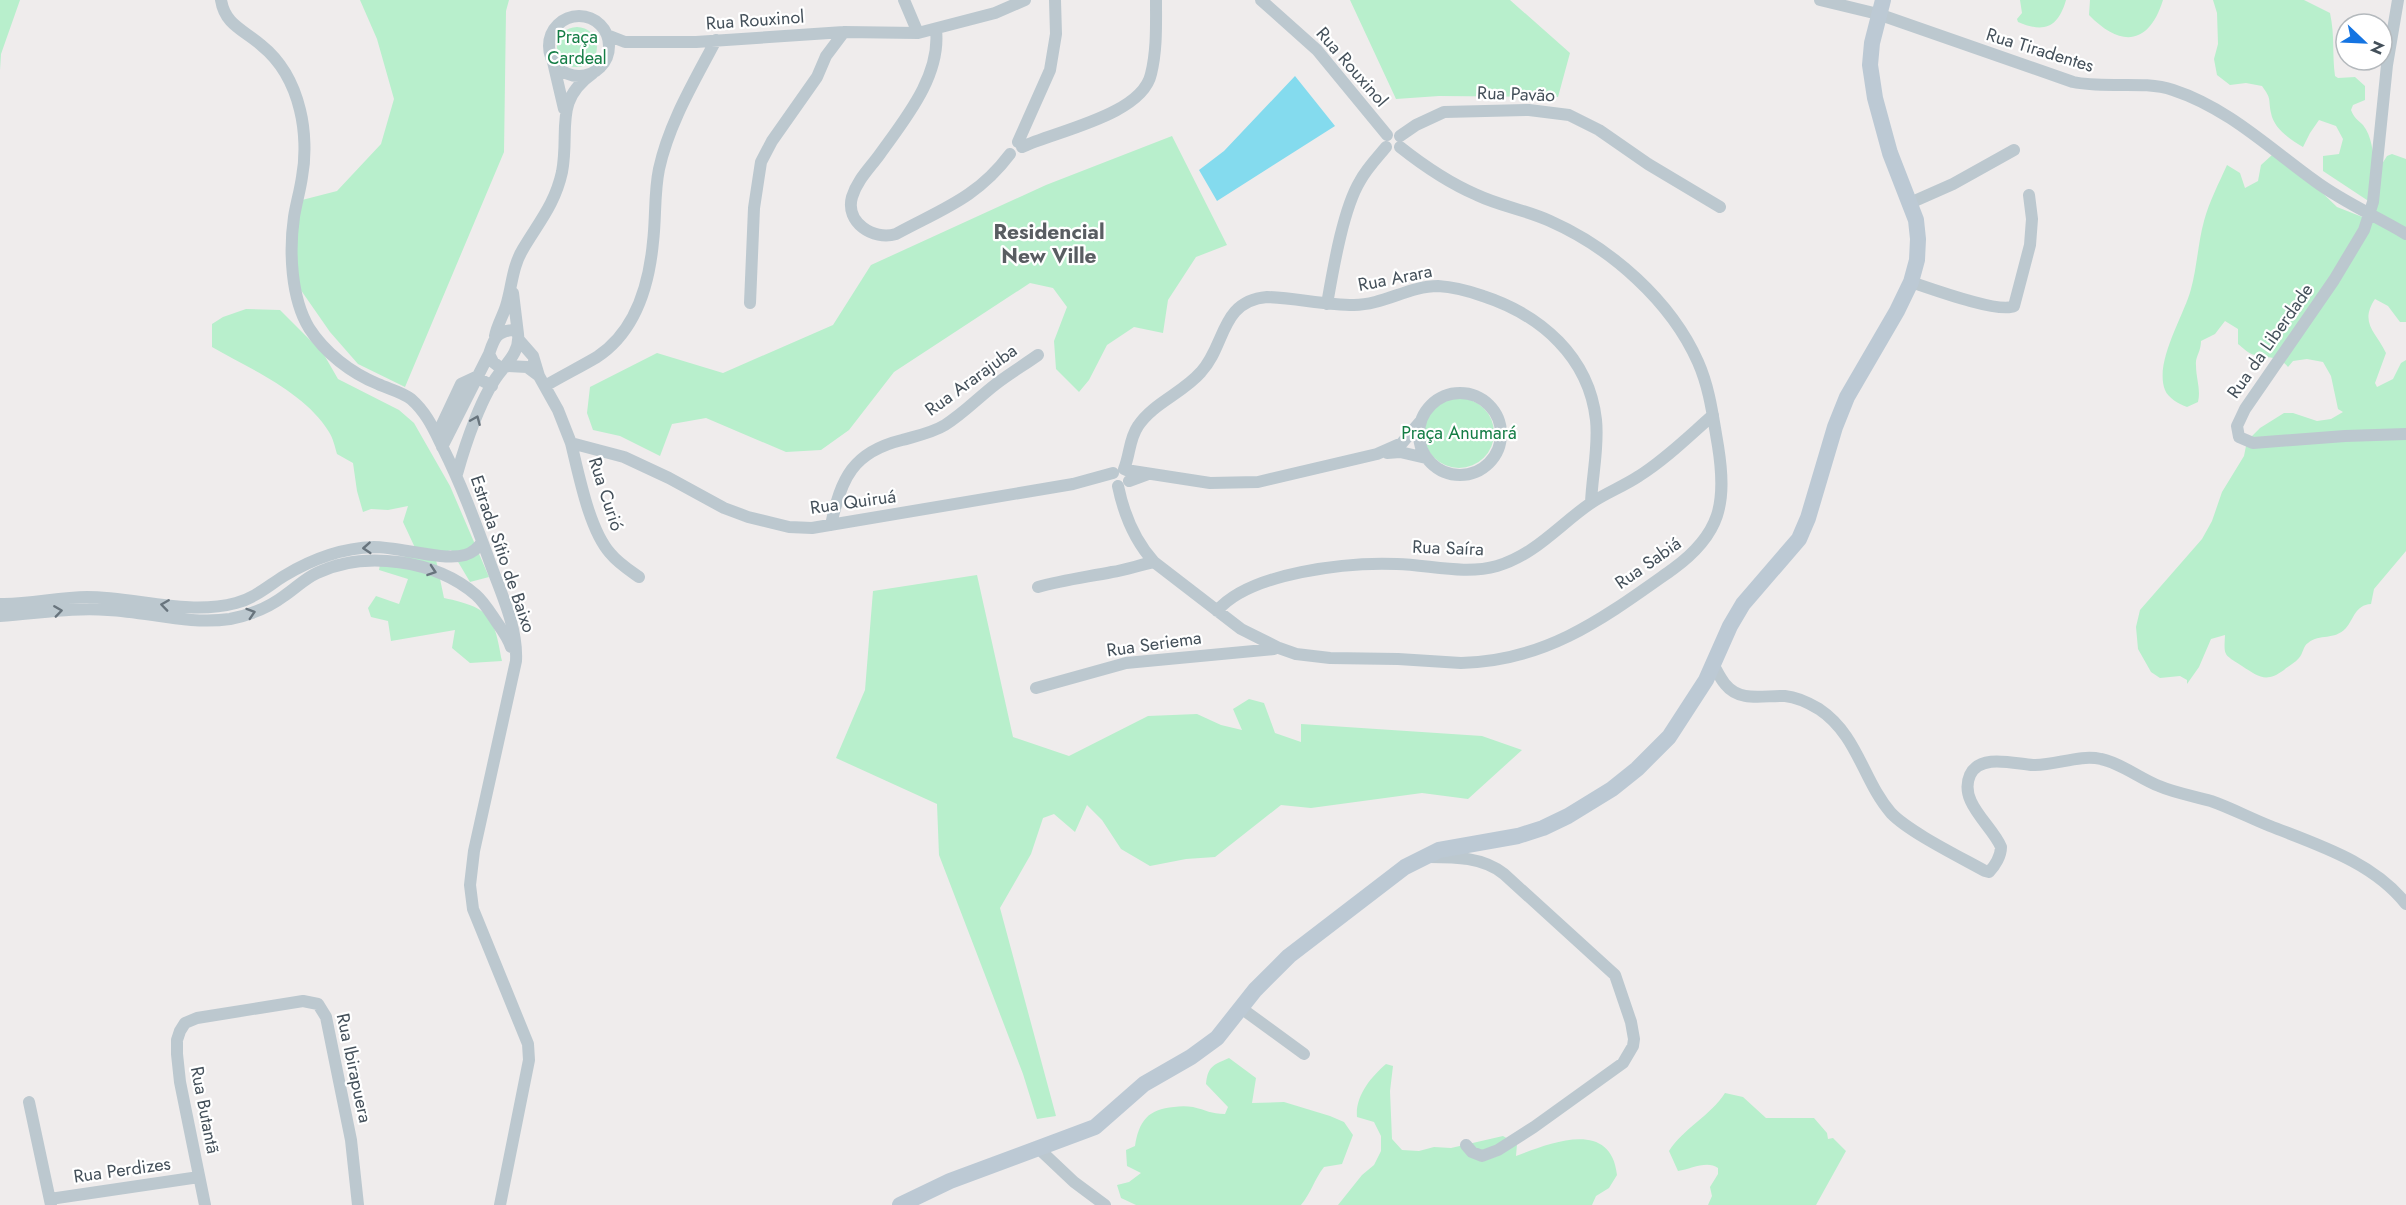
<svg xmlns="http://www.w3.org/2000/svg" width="2406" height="1205" font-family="Jost,sans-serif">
	<rect width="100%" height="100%" fill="#efecec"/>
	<!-- green -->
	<path fill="#b8efcc" d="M 0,0 L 20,0 L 1,54 L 0,70 Z
		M 360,0 L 509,0 L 506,11 L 504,152 L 405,387 L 358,364 L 330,332 L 298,286 L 291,254 L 302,200 L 337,191 L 381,144 L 394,99 L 377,39 Z
		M 1350,0 L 1510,0 L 1570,53 L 1558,97 L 1439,96 L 1396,99 Z
		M 2020,0 L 2066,0 C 2058,28 2044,33 2018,22 L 2017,19 L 2022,13 Z
		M 2090,0 L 2163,0 C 2149,45 2121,48 2089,15 Z
		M 2213,0 L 2304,0 L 2330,13 C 2335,36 2332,54 2335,76 L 2338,78 L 2355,77 L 2365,86 L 2365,100 L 2353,105 L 2351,110 C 2354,118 2358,120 2363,125 C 2372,136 2373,153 2375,167 L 2380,167 L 2387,156 L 2392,154 L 2406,159 L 2406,322 L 2400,322 L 2388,306 L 2375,299 C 2359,323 2376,332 2386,353 L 2375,383 L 2377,387 L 2393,379 L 2401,363 L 2406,360 L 2406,551 L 2374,589 L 2371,604 C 2355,605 2354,619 2346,628 C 2334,641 2320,633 2308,643 C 2303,646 2303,654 2299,658 C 2295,663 2288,666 2284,670 C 2266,683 2259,677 2242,666 C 2223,654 2224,656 2225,635 L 2211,639 L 2199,667 L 2187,684 L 2187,680 L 2180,676 L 2160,678 L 2151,672 L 2138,649 L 2136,627 L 2140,610 L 2202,539 L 2212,521 L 2222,492 L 2244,456 L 2247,441 L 2260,428 L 2284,413 L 2293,413 L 2317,421 L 2331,419 L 2343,412 L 2338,409 L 2331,376 L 2323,362 L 2307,359 L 2293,361 L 2288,367 C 2280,356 2267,358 2255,355 C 2249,354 2243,348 2238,344 L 2238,329 L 2225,321 L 2215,334 L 2201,341 C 2201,352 2195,357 2196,365 C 2196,379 2201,389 2198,402 L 2187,407 C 2179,404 2168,398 2165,390 C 2154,362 2184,316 2191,289 C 2197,267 2198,243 2204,221 C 2209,202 2219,183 2227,165 L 2240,173 L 2245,188 L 2258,181 L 2261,165 L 2272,155 L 2313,184 L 2337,207 L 2370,220 L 2376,206 L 2323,171 L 2323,156 L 2339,154 L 2343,139 L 2336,126 L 2319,120 L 2310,133 L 2303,147 C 2290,139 2274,129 2271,113 C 2268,97 2272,100 2262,86 L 2246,83 L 2230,85 L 2217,75 L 2214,59 L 2218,44 L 2217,13 Z
		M557 47a20 20 0 1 1 40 0a20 20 0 1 1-40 0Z
		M 1172,136 L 1227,245 L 1196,257 L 1168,300 L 1163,333 L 1134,327 L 1107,345 L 1089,380 L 1079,392 L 1056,369 L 1054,341 L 1067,307 L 1053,288 L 1030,283 L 894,372 L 849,430 L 821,450 L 786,452 L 706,418 L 672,424 L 660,456 L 620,436 L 593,430 L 587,413 L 590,387 L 657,353 L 723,373 L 833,325 L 871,265 L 1046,185 Z
		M 246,309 L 280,310 L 323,353 L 338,379 L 399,410 L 414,423 L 450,486 L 489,577 L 470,582 L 451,550 L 435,555 L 444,598 C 491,608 494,616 502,661 L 470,663 L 452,648 L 455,630 L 391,641 L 388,621 L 371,617 L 368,608 L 376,596 L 399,604 L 408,579 L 379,570 L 381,559 L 389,556 L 403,557 L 417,552 L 403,522 L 408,506 L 388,510 L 371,509 L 363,512 L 357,491 L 353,463 L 337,454 C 335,447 333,438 329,432 C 305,392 250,369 212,347 L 212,324 L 223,317 Z
		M1424 433a35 35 0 1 1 70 0a35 35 0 1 1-70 0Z
		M 977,575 L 1013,737 L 1069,756 L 1148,716 L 1197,714 L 1221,725 L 1242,730 L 1233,709 L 1249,699 L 1264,703 L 1275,733 L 1301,742 L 1301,724 L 1482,736 L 1522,750 L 1468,799 L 1422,793 L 1311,808 L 1281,805 L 1215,857 L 1186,859 L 1150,866 L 1121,849 L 1102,820 L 1087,805 L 1075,832 L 1054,814 L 1043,818 L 1031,854 L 1000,908 L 1056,1116 L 1037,1119 L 1023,1074 L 939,855 L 937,804 L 836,758 L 865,690 L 873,591 Z
		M 1229,1058 L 1256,1078 L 1252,1103 L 1284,1102 L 1330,1116 L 1344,1122 L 1353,1135 L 1342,1164 L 1324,1167 C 1314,1180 1311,1193 1301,1205 L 1136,1205 L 1121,1198 L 1117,1185 L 1129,1182 L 1141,1173 L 1127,1166 L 1126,1150 L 1135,1146 C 1139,1121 1148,1109 1174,1107 C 1180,1106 1187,1106 1193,1107 C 1206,1110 1211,1114 1225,1114 L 1228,1107 L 1206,1084 C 1208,1066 1213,1065 1229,1058 Z
		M 1386,1064 L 1393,1066 L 1390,1091 L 1392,1139 L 1402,1150 L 1419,1151 L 1434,1147 L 1451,1148 L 1503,1136 L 1517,1144 L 1516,1156 C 1550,1143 1611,1118 1617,1175 L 1609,1188 L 1596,1196 L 1592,1205 L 1338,1205 L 1362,1175 L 1374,1165 L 1381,1151 L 1381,1136 L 1374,1122 L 1357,1117 C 1355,1096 1371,1077 1386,1064 Z
		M 1725,1093 L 1743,1097 L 1766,1118 L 1814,1118 L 1827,1133 L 1828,1139 L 1833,1138 L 1846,1151 L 1816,1205 L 1708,1205 L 1712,1196 L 1710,1187 L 1718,1174 L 1718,1168 C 1707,1160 1691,1169 1678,1171 L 1669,1151 C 1684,1128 1710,1116 1725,1093 Z"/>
	<!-- water -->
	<path fill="#84dbee" d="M 1295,76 L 1335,126 L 1217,201 L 1199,170 L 1224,151 Z"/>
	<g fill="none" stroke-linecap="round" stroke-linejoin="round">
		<!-- street -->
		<path stroke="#bcc8cf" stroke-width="12" d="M 221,0 C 225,25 244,30 261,45 C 281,61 294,85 300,110 C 305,130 306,156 302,177 C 300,191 296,204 294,217 C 289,251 291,298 309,328 C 325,353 351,373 378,384 C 389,389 402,392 411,399 C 427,413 434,430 443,448 C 461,484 474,519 488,557 C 499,589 518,626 516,661 L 474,851 L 470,885 L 473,909 L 528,1044 L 529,1060 L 500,1205
			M 904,0 L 918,33
			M 1261,0 L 1317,50 L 1387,135
			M 1820,0 L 1878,14 L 2073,82 C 2105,89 2143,80 2173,90 C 2228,108 2269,148 2315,181 C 2343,202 2376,216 2406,234
			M 2398,0 L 2387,65 L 2373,202 L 2364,230 L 2334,280 L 2245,409 L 2237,426 L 2239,437 L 2253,443 L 2345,436 L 2406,434
			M549 46a30 30 0 1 1 60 0a30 30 0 1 1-60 0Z
			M 936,30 C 941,76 905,119 880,154 C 870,168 857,180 852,197 C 845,222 873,241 896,234 C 942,209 977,198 1010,154
			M 607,35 L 625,42 L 696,42 L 844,32 L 918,33 L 995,13 L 1025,0
			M 553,62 L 564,109
			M 1400,136 L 1416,125 L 1444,112 L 1529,110 L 1569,115 L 1599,130 L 1648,164 L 1720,207
			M 1018,142 L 1050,70 L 1056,34 L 1055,0
			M 1022,147 C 1056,131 1142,115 1151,74 C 1157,50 1156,25 1156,0
			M 1910,203 L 1953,184 L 2014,150
			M 1911,282 C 1929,288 2000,314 2014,306 L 2030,245 L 2032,219 L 2029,195
			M 513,293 L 518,334
			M 750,303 L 754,208 L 761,162 L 772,141 L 817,77 L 826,56 L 844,32
			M 1327,304 C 1333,270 1343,209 1360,181 C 1367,168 1377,158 1386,147
			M 495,336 C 497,325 503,316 506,306 C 512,287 512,267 523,249 C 539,222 555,204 562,172 C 570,130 553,101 593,73
			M 519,340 L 533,356 L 539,376 L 558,410 L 571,443 L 624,457 L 669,478 L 724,508 L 748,517 L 789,527 L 812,528 L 1073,484 L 1113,473
			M 507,366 L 527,367 L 539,376
			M 545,386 C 562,376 580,367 597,357 C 635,332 649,285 653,242 C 656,218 654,193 659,169 C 669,123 694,82 716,40
			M1419 434a41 41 0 1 1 82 0a41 41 0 1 1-82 0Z
			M 437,435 L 461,384 L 476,377 L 492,386
			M 571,443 C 579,475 589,529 610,553 C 618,563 629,570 639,577
			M 442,447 L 489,354
			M 1387,453 L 1400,452 L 1426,458
			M 1124,469 C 1130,455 1129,439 1138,426 C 1153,403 1183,393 1201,372 C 1226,345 1220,301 1267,297 C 1296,298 1325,305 1354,305 C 1383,305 1409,286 1438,286 C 1454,287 1469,291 1483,296 C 1541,315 1589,357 1596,420 C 1599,447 1592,476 1591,503
			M 1126,470 L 1210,483 L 1258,482 L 1377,454 L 1402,443 L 1420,422
			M 457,474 C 465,445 482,393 502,370 C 510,360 520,349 518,334 L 514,330 C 496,331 494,339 489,354 L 493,362 L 502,369
			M 1129,481 L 1148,474
			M 1118,486 C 1124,515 1134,540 1154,562 L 1241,629 L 1279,648 L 1296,654 L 1330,658 L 1398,659 L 1461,663 C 1548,661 1605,617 1673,569 C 1721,534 1727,503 1718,446 C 1713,418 1710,389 1698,362 C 1671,301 1611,248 1550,221 C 1526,210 1500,206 1477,195 C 1449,183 1424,166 1400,147
			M 831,525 C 841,478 853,452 902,440 C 916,436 932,433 945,425 C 964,413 979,397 996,384 C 1009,374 1024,365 1038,355
			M 1038,587 C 1063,580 1087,577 1112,572 C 1126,570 1139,565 1154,562
			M 0,604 C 29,605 58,597 87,597 C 136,597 187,616 236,603 C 255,598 268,586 284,576 C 312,559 340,548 374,547 C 399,547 443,561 465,555 C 472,553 478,548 482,542
			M 1217,611 C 1250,572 1349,562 1397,564 C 1430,565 1465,575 1497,566 C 1535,555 1560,524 1591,503 C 1606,493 1624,486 1639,476 C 1666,459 1689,436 1713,415
			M 0,616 C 36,614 72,607 108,610 C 149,612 189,625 230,619 C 250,615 268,608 284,596 C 296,588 304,579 317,573 C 365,550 436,560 476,595 C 485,603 491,614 498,624 C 503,631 508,638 511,647
			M 1713,664 C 1717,671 1720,678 1725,684 C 1740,703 1764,695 1785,696 C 1796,697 1809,703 1819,709 C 1858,735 1863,781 1891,813 C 1909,832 1960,857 1985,871 L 1989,872 C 1995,866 2001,856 2001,847 C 1992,825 1958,802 1970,775 C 1980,753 2015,764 2033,765 C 2055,766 2079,754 2101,759 C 2121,763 2139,778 2159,786 C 2175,793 2194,796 2211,801 C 2231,808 2250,818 2270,826 C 2318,845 2373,862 2406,904
			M 1036,688 L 1126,663 L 1274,649
			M 1429,857 C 1455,857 1483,857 1504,874 L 1615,975 L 1631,1022 L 1634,1039 L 1633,1046 L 1623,1063 L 1534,1127 L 1498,1150 L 1482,1156 L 1472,1152 L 1466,1145
			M 1241,1008 L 1304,1054
			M 29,1102 L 51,1205
			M 1038,1148 L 1074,1182 L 1105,1205
			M 50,1199 L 199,1177
			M 205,1205 L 180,1082 L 177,1054 L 177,1040 L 180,1031 L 185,1023 L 197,1018 L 303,1001 L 318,1004 L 326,1017 L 351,1140 L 358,1205"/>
		<!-- secondary -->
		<path stroke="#bcc9d4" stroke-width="16" d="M 900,1205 L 950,1181 L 1095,1127 L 1144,1084 L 1191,1057 L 1217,1038 L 1255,990 L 1289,956 L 1405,867 L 1439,850 L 1518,836 L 1543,828 L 1568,816 L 1612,789 L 1637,769 L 1669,737 L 1706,680 L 1730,626 L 1743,604 L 1799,539 L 1808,518 L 1835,427 L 1847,397 L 1897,311 L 1911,282 L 1917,260 L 1918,239 L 1916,220 L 1890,153 L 1875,98 L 1870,65 L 1872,43 L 1883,0"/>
	</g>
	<!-- one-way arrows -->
	<defs><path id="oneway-chevron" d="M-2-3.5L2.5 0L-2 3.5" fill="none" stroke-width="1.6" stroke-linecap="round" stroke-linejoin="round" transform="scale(1.5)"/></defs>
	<g stroke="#68747d">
		<use href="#oneway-chevron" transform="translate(476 420) rotate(-67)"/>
		<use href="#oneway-chevron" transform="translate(367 548) rotate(176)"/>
		<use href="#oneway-chevron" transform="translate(432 571) rotate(19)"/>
		<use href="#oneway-chevron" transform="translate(165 605) rotate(-172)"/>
		<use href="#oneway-chevron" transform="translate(58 611) rotate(-8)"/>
		<use href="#oneway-chevron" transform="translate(251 613) rotate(-18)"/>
	</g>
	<g text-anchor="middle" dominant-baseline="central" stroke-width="4.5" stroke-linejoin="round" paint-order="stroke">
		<!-- street labels -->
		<g font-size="18" fill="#44505a" stroke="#fff">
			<text transform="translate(755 20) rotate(-4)">Rua Rouxinol</text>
			<text transform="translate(2040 50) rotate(17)">Rua Tiradentes</text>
			<text transform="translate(1352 67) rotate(49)">Rua Rouxinol</text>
			<text transform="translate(1516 94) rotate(2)">Rua Pavão</text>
			<text transform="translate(1395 278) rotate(-11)">Rua Arara</text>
			<text transform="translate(2270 341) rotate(-55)">Rua da Liberdade</text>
			<text transform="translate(971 380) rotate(-36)">Rua Ararajuba</text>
			<text transform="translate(606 494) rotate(72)">Rua Curió</text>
			<text transform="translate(853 502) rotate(-8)">Rua Quiruá</text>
			<text transform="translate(1448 548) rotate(2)">Rua Saíra</text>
			<text transform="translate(503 554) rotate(71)">Estrada Sítio de Baixo</text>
			<text transform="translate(1648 563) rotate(-35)">Rua Sabiá</text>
			<text transform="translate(1154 644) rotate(-8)">Rua Seriema</text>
			<text transform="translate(354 1068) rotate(78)">Rua Ibirapuera</text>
			<text transform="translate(205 1110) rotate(79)">Rua Butantã</text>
			<text transform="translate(122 1170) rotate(-8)">Rua Perdizes</text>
		</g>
		<!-- park labels -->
		<g font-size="18" fill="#147d45" stroke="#fff">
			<text x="577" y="37">Praça<tspan x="577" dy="21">Cardeal</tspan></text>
			<text x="1459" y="433">Praça Anumará</text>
		</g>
		<!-- quarter labels -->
		<g font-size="21" font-weight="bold" fill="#595d62" stroke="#fff">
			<text x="1049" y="232">Residencial<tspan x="1049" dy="24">New Ville</tspan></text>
		</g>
	</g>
	<!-- north arrow -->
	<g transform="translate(2364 42) rotate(113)"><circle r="28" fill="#ffffff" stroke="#b4b9bd" stroke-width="1.5"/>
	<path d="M0-4.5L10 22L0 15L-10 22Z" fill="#1474e2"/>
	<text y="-9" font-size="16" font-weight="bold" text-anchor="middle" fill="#44505a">N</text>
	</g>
</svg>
